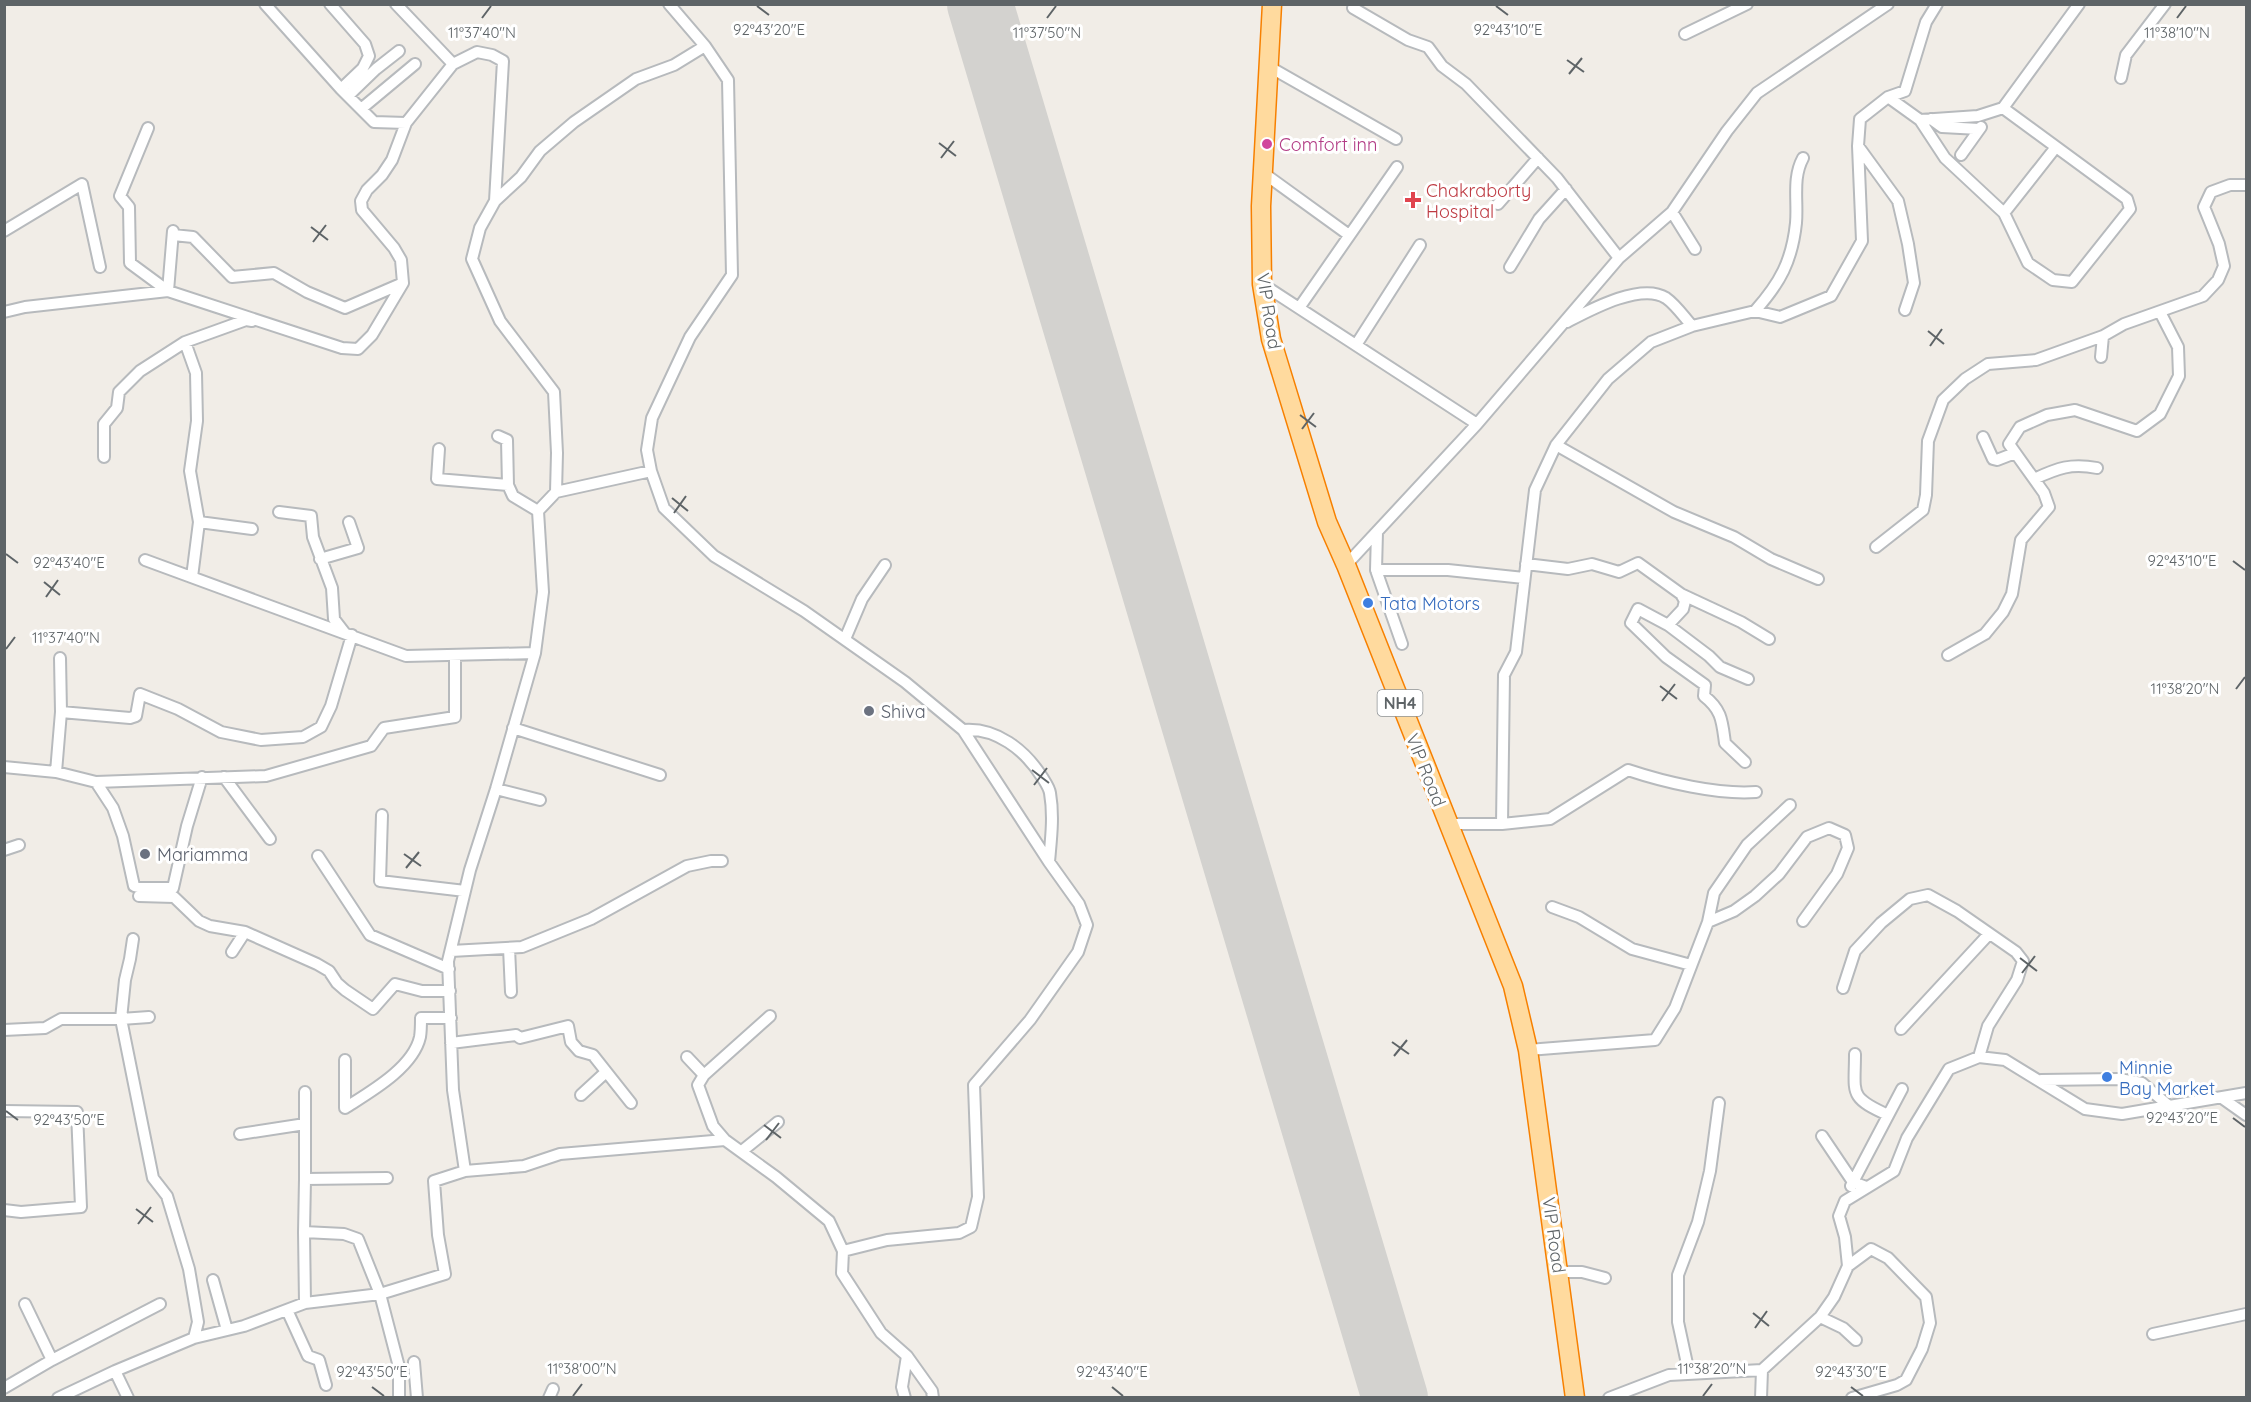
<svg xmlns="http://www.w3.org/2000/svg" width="2251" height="1402" font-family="Quicksand,sans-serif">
	<rect width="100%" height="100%" fill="#f1ede7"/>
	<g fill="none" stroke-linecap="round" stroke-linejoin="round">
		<!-- runway -->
		<path stroke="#d3d2cf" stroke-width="66" d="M 980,4 L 1395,1398"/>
		<!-- minor casing -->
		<g stroke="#b7babd" stroke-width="14">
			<path id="minor" d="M 265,4 L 341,89 L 374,122 L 406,123
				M 330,4 L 365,44 L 369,56 L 363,68 L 341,89
				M 396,4 L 453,64
				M 669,4 L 705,46 L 728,80 L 732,275 L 690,337 L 652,418 L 647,450 L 651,471 L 664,508 L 714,556 L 804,611 L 905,682 L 963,730 L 1049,862 L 1079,904 L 1087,925 L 1078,952 L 1030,1020 L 974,1085 L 978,1197 L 971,1227 L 959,1233 L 887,1240 L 843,1251 L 842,1273 L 881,1333 L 907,1356 L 932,1391 L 933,1398
				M 1353,8 L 1408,40 L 1428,47 L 1442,66 L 1466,84 L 1557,178 L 1619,258
				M 1685,34 L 1747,4
				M 1268,66 L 1396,139
				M 2121,78 L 2126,55 L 2165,4
				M 348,96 L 376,69 L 399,51
				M 1888,97 L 1920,120 L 1978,116 L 2003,108 L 2079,4
				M 361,109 L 415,64
				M 1931,119 L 1942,127 L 1979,129
				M 1920,120 L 1945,158 L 2004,213 L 2028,263 L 2053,280 L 2072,282 L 2130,209 L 2127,199 L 2003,108
				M 148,128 L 120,196 L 129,207 L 130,263 L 168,291 L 173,231
				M 1858,146 L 1898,201 L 1908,244 L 1914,283 L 1905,310
				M 1961,155 L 1981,127
				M 1262,172 L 1349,235
				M 1498,204 L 1538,158
				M 1672,212 L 1695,249
				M 2004,213 L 2056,147
				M 4,231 L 82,184 L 100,267
				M 173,235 L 193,237 L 232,277 L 274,273 L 307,292 L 345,308 L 403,283
				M 1510,267 L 1539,219 L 1566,189
				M 1262,284 L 1477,424
				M 1299,308 L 1397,167
				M 1755,311 C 1780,283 1792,261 1796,223 C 1798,201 1792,178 1803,158
				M 4,312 L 25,307 L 168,291 L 342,348 L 358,349 L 372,335 L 403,283 L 401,260 L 394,248 L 362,210 L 361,201 L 367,190 L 382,175 L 392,160 L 406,123 L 453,64 L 477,52 L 492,55 L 503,61 L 495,201
				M 1567,322 C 1590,310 1641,282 1666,298 C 1676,305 1684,317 1692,326
				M 185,342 L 196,373 L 197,421 L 190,471 L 199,522 L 192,577
				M 1356,345 L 1420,245
				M 2101,357 L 2103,336
				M 498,436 L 507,440 L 508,485 L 513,496 L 538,511
				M 1983,437 L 1993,459 L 1997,460 L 2015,453
				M 1556,445 L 1674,512 L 1734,537 L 1771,559 L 1818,579
				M 439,449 L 437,479 L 508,485
				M 104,457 L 104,424 L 117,408 L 119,392 L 140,371 L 185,342 L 246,320 L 252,321
				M 2034,479 C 2058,468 2071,463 2097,468
				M 556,492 L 651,471
				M 279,512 L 311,516 L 313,537 L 332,588 L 334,619 L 344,632
				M 199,522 L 252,529
				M 1377,532 L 1376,570 L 1402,644
				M 1876,547 L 1923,510 L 1926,495 L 1928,441 L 1943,400 L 1965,379 L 1988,364 L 2036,360 L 2103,336 L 2124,324 L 2203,296 L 2218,280 L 2224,266 L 2219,244 L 2204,207 L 2211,192 L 2230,185 L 2246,185
				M 320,559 L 358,548 L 349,522
				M 145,560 L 406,656 L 535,653
				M 1526,564 L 1568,569 L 1592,564 L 1619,572 L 1638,563 L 1681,594 L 1741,622 L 1769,639
				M 1346,565 L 1477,424 L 1619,258 L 1672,212 L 1727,131 L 1757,93 L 1888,4
				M 1376,570 L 1448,570 L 1524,578
				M 1668,625 L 1683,609 L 1685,601 L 1681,594
				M 845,639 L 862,599 L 885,565
				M 1948,655 L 1985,634 L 2003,612 L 2012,594 L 2021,540 L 2049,507 L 2044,493 L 2009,444 L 2020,427 L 2047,415 L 2075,410 L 2137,431 L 2160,414 L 2179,376 L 2178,347 L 2160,312
				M 61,712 L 130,718 L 136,716 L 140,694 L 178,709 L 221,732 L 261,740 L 303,737 L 321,727 L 331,706 L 352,635
				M 513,728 L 660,775
				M 963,730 C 996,727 1025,750 1042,777 C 1045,782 1049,787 1050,793 C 1054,816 1051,839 1049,862
				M 1745,762 L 1725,743 C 1722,721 1722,710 1704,696 L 1705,685 L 1666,657 L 1631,623 L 1638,609 L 1668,625 L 1709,656 L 1720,667 L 1748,679
				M 4,767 L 56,772 L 96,782 L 266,776 L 371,746 L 384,728 L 455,717 L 455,655
				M 56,772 L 61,712 L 60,658
				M 224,777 L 270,839
				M 96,782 L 113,808 L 123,836 L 134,886 L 142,888 L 173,888 L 187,826 L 202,777
				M 496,789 L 540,800
				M 382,815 L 380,881 L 465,891
				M 1448,824 L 1502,824 L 1550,819 L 1628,770 C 1664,782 1718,795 1756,792
				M 1502,824 L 1504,675 L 1516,652 L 1535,490 L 1556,445 L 1608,379 L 1651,342 L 1692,326 L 1755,311 L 1780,317 L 1831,296 L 1862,241 L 1858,146 L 1860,119 L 1888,97 L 1905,91 L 1926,22 L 1937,4
				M 4,850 L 19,845
				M 318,856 L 370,935 L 449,969
				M 139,896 L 174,897 L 199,921 L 210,926 L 245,932 L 317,964 L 329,971 L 337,983 L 345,990 L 373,1009 L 395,984 L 422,991 L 450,991
				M 1552,907 L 1579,917 L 1632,949 L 1691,965
				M 1708,922 L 1734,911 L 1755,896 L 1779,874 L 1807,837 L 1829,828 L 1845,835 L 1848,848 L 1837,874 L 1803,921
				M 133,939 L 130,959 L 125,980 L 121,1019 L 149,1017
				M 509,948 L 511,992
				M 451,951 L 522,947 L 591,919 L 687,866 L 711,861 L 722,861
				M 232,952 L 245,932
				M 1843,988 L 1855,951 L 1881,923 L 1910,899 L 1928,895 L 1957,911 L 2016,952 L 2023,961 L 2017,980 L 1988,1026 L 1979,1057
				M 1901,1029 L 1989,934
				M 4,1030 L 45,1028 L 61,1019 L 121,1019 L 153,1178 L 167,1196 L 189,1269 L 198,1322 L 194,1338
				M 451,1043 L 516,1035 L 520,1038 L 568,1026 L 571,1042 L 579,1051 L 593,1055 L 631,1103
				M 1528,1050 L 1655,1040 L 1675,1008 L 1708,922 L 1714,893 L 1747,845 L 1790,805
				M 1855,1054 C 1855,1094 1848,1097 1888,1115
				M 687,1057 L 704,1075
				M 345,1060 L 345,1108 C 370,1092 413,1068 420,1037 C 421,1031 421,1024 421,1018 L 451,1018
				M 2041,1080 L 2119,1079 L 2142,1083 L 2169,1106
				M 581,1095 L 606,1072
				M 2222,1098 L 2246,1115
				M 4,1111 L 77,1112 L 81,1207 L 21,1212 L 4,1210
				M 240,1134 L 305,1124
				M 1822,1136 L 1853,1182 L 1851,1186
				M 725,1140 L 713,1126 L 698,1085 L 704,1075 L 770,1016
				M 742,1151 L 778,1122
				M 465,1171 L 524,1166 L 560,1154 L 725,1140 L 776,1177 L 829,1221 L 843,1251
				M 387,1178 L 305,1179 L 304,1232 L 344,1234 L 358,1239 L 380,1294 L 445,1274 L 438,1235 L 434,1181 L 465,1171 L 453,1090 L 448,961 L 470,870 L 496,789 L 535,653 L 543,592 L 538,511 L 556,492 L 557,453 L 554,392 L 500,321 L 472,259 L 480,228 L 495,201 L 521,177 L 540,151 L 574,122 L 636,79 L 674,65 L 705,46
				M 305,1179 L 305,1092
				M 1866,1187 L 1853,1182 L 1902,1089
				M 304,1232 L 305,1303
				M 1848,1266 L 1871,1249 L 1888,1258 L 1926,1297 L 1930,1323 L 1922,1349 L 1906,1380 L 1897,1385 L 1852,1398
				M 1559,1272 L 1582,1272 L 1605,1278
				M 213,1280 L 227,1330
				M 25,1304 L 52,1360
				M 287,1310 L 308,1356 L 319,1360 L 326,1385
				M 1820,1317 L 1843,1328 L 1856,1340
				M 2153,1334 L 2246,1314
				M 414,1362 L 417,1398
				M 115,1371 L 128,1398
				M 1689,1373 L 1678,1322 L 1678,1275 L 1698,1222 L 1710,1171 L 1719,1103
				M 4,1388 L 52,1360 L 160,1304
				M 58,1398 L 115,1371 L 194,1338 L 244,1326 L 305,1303 L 380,1294 L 399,1367 L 399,1398
				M 549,1398 L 553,1389
				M 905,1398 L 902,1387 L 907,1356
				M 1609,1398 L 1669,1375 L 1762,1370 L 1820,1317 L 1834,1297 L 1848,1266 L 1845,1237 L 1839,1216 L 1845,1201 L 1894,1171 L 1907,1138 L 1949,1069 L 1979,1057 L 2005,1060 L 2085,1109 L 2122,1114 L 2246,1093
				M 1761,1398 L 1762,1370"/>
		</g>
		<!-- trunk casing -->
		<g stroke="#f78000" stroke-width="21">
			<path id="trunk" d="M 1272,4 L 1261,206 L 1262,284 L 1271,339 L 1327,522 L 1346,565 L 1513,986 L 1528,1050 L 1575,1398"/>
		</g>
		<!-- minor -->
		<use href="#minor" stroke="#fff" stroke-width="10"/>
		<!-- trunk -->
		<use href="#trunk" stroke="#ffda9e" stroke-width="18"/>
	</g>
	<!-- ticks -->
	<path fill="none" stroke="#5e6467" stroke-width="2" d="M 757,6 L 769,15M 1496,6 L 1508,15M 482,18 L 491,6M 1047,18 L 1056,6M 2177,18 L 2186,6M 1567,60 L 1584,72M 1569,74 L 1582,58M 939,143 L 956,156M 941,158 L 954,141M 311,227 L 328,240M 313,242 L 326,225M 1928,331 L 1944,344M 1930,346 L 1942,329M 1300,415 L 1316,427M 1302,429 L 1314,413M 672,498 L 688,511M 674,513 L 686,496M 6,554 L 18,563M 2233,561 L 2245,570M 44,582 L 60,595M 46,597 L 58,580M 6,649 L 15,637M 1660,686 L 1677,699M 2236,689 L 2245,677M 1662,701 L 1675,684M 1032,770 L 1049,783M 1034,785 L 1047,768M 404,854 L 421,866M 406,868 L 419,852M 2020,958 L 2037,971M 2022,973 L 2035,956M 1392,1042 L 1409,1054M 1394,1056 L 1407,1040M 6,1111 L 18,1120M 2233,1118 L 2245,1127M 764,1125 L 781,1138M 766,1140 L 779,1123M 136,1209 L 153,1222M 138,1224 L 151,1207M 1753,1313 L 1769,1326M 1755,1328 L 1767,1311M 372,1387 L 384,1396M 1112,1387 L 1123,1396M 1851,1387 L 1863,1396M 573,1396 L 582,1384M 1703,1396 L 1712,1384"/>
	<!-- markers -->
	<circle fill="#d1479c" stroke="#fff" stroke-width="2" cx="1267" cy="144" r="6"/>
	<path fill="#e0444e" stroke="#fff" stroke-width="2" d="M1410 191h6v6h6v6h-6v6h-6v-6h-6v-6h6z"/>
	<g fill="#3f7fe0" stroke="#fff" stroke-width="2">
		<circle cx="1368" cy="603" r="6"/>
		<circle cx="2107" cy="1077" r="6"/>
	</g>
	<g fill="#6b7280" stroke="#fff" stroke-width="2">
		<circle cx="869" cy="711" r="6"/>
		<circle cx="145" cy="854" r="6"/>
	</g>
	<g text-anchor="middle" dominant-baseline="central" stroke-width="6" stroke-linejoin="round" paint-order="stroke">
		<!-- shield labels -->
		<rect fill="#fff" stroke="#8e9295" stroke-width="1.5" x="1377.5" y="690" width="45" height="26" rx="4.5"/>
		<g font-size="16" font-weight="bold" fill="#5e6467">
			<text x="1400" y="703">NH4</text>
		</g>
		<!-- hotel labels -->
		<g font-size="18" fill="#b23c85" stroke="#fff" text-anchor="start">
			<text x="1279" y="144">Comfort inn</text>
		</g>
		<!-- health labels -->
		<g font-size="18" fill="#be3a42" stroke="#fff" text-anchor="start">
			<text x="1426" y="190">Chakraborty<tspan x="1426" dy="21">Hospital</tspan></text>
		</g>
		<!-- street labels -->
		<g font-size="18" fill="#5e6467" stroke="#fff">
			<text transform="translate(1269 311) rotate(81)">VIP Road</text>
			<text transform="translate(1426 770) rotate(68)">VIP Road</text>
			<text transform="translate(1554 1235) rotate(82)">VIP Road</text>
		</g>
		<!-- shop labels -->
		<g font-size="18" fill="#366cbe" stroke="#fff" text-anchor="start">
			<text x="1380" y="603">Tata Motors</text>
			<text x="2119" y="1067">Minnie<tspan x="2119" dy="21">Bay Market</tspan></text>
		</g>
		<!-- worship labels -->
		<g font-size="18" fill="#5b616d" stroke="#fff" text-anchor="start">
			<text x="881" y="711">Shiva</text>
			<text x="157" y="854">Mariamma</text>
		</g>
	</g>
	<g font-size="15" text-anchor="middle" fill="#5e6467" stroke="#fff" stroke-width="6" stroke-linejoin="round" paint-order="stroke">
		<text x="769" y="35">92°43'20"E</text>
		<text x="1508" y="35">92°43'10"E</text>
		<text x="482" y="38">11°37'40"N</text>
		<text x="1047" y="38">11°37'50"N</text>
		<text x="2177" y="38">11°38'10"N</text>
		<text x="2182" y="566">92°43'10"E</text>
		<text x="69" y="568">92°43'40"E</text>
		<text x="66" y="643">11°37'40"N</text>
		<text x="2185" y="694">11°38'20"N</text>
		<text x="2182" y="1123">92°43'20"E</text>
		<text x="69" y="1125">92°43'50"E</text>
		<text x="582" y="1374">11°38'00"N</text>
		<text x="1712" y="1374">11°38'20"N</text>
		<text x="372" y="1377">92°43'50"E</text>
		<text x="1112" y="1377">92°43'40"E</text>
		<text x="1851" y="1377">92°43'30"E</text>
	</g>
	<!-- border -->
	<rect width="2251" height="1402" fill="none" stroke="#5e6467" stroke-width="12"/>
</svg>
